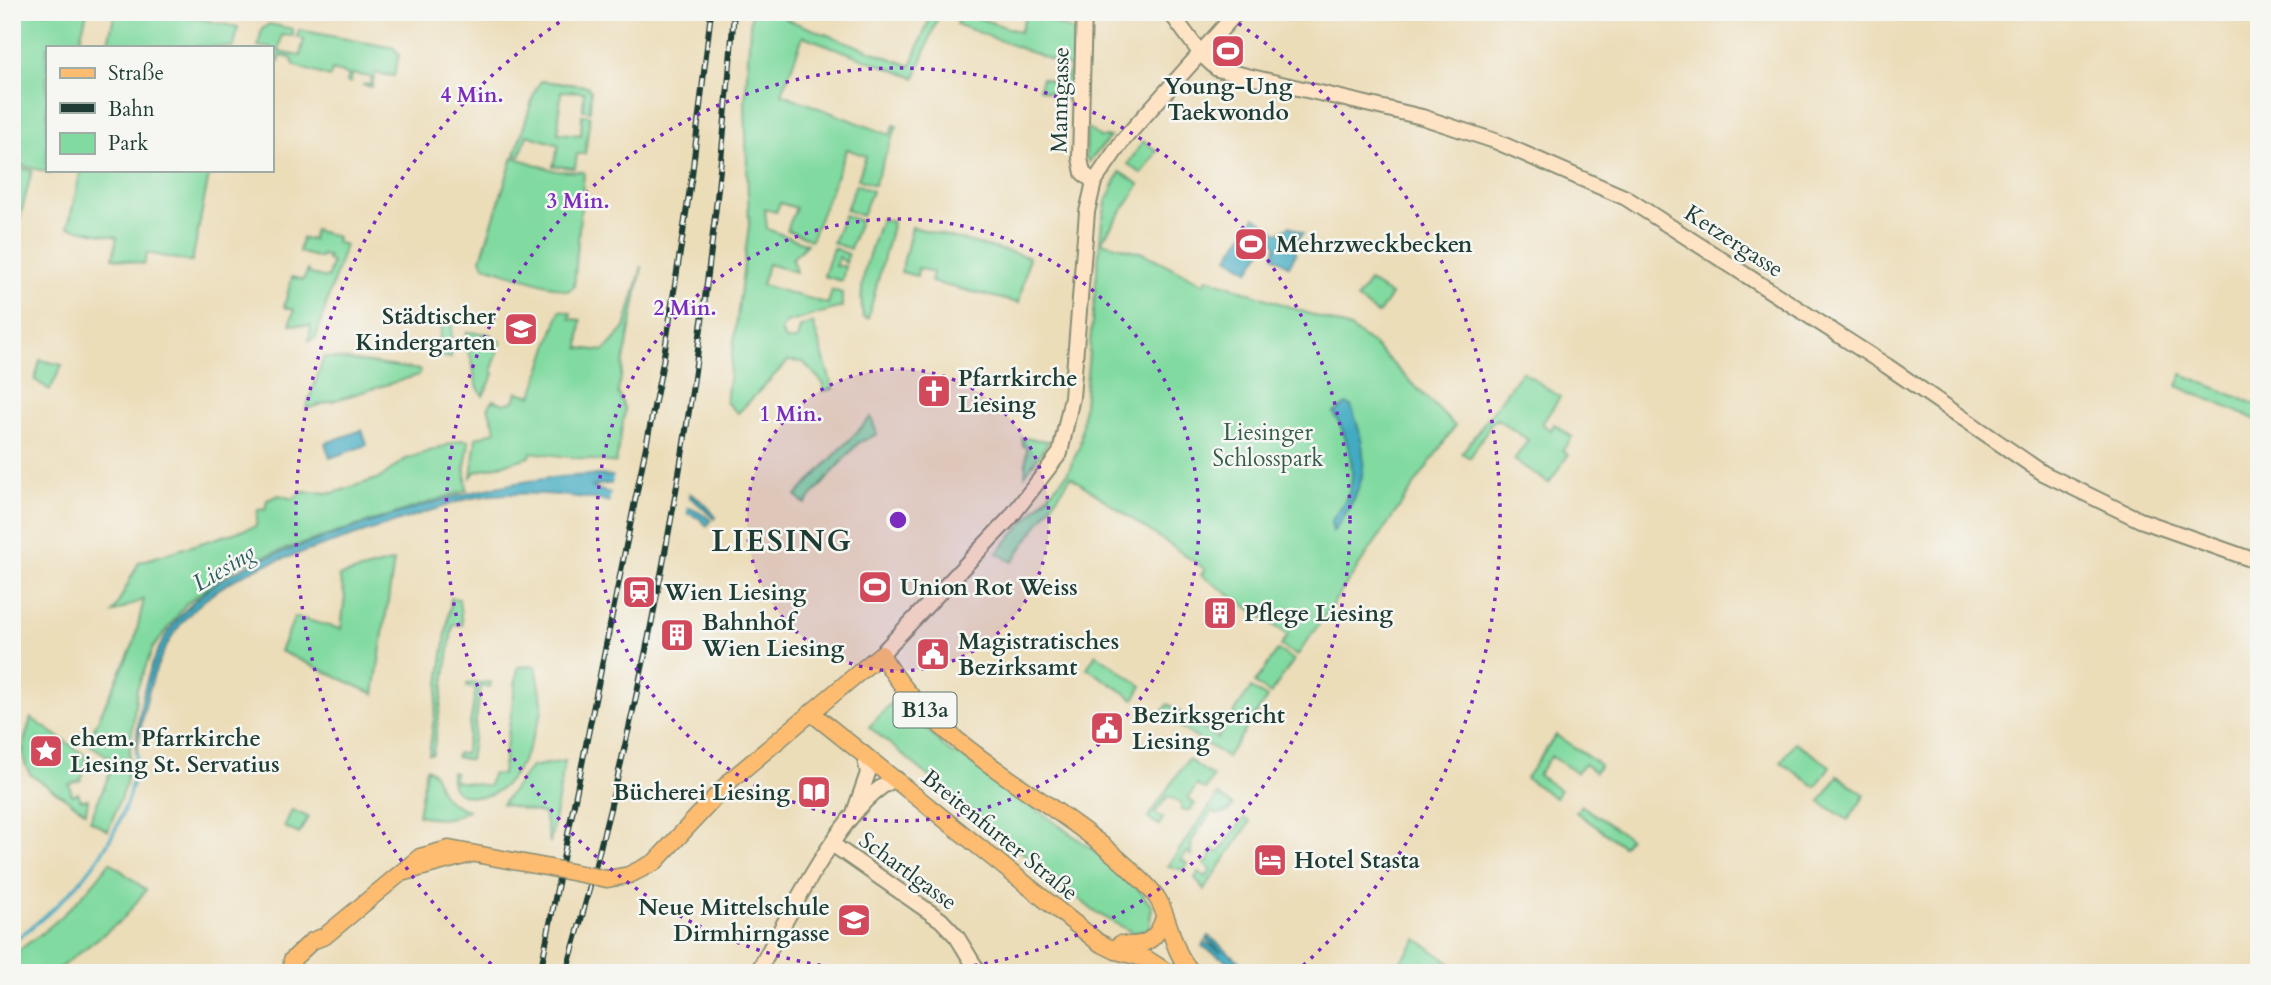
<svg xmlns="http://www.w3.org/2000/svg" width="2271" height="985" font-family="Cardo,serif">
	<rect width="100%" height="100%" fill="#f6f6f2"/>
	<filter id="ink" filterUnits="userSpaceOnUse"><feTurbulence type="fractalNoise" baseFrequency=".0143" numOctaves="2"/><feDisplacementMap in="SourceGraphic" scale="14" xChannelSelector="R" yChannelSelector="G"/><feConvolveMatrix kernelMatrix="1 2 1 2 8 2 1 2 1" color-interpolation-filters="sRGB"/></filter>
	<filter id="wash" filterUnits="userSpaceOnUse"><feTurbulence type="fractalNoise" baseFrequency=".00686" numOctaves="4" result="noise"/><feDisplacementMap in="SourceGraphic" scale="28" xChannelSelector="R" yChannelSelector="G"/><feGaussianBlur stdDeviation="1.57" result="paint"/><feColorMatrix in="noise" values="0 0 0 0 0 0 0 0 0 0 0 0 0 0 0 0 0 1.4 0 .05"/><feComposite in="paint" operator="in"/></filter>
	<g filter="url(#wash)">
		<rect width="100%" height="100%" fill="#ecddb9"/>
		<!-- green -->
		<path fill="#81daa0" stroke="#508c6a" stroke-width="2" d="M 12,12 L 87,12 L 78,47 L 47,47 L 47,170 L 52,170 L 51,173 L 12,163 Z
			M 115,12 L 164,12 L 238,27 L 234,47 L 107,47 Z
			M 751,12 L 787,12 L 785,19 L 911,66 L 932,12 L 940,12 L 915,78 L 803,36 L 782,94 L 890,135 L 894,125 L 897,126 L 874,185 L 858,179 L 866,156 L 847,149 L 811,240 L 787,230 L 796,208 L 780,203 L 776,212 L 765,209 L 767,229 L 807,244 L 792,259 L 796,272 L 768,264 L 762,285 L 828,304 L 832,290 L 842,293 L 842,307 L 786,323 L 781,331 L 785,340 L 797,340 L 800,327 L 813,323 L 833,389 L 823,391 L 824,384 L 803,362 L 788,361 L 738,413 L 726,402 L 749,225 L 745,105 Z
			M 960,12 L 1020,32 L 1027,12 L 1074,31 L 1071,96 L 1066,99 L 1039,89 L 1042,78 L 1063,86 L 1070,67 L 956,24 Z
			M 269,24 L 293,29 L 293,36 L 282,35 L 279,52 L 300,56 L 304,39 L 297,37 L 299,30 L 394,48 L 399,55 L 394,76 L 375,73 L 372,87 L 362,85 L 371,84 L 371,77 L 352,74 L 351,83 L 347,82 L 349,75 L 332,70 L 330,77 L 295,66 L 291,58 L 280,56 L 279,61 L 271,59 L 271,47 L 258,47 L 262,29 Z
			M 541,81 L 587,86 L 591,91 L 590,111 L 583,110 L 584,92 L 561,91 L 558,133 L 581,135 L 582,115 L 590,116 L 585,154 L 577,154 L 575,168 L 553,166 L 559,145 L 527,135 L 520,156 L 515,155 L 535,91 Z
			M 1087,128 L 1100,137 L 1110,137 L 1089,162 L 1086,157 Z
			M 1143,141 L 1157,151 L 1142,174 L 1128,164 Z
			M 513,157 L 556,171 L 584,172 L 574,287 L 567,291 L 484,266 L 481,259 Z
			M 12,166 L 32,171 L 15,237 L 12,237 Z
			M 81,170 L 210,170 L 192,262 L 147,253 L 144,264 L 113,258 L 117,237 L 68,227 Z
			M 1120,172 L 1139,184 L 1138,187 L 1101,242 L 1143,253 L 1205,284 L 1207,278 L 1350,328 L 1373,344 L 1455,426 L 1297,656 L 1281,646 L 1288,635 L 1201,575 L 1205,569 L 1071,477 L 1012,562 L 997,553 L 1067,474 L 1080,445 L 1102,221 L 1107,199 Z
			M 856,184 L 872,191 L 862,216 L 846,210 Z
			M 844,215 L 860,221 L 850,249 L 833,243 Z
			M 881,219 L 893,222 L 868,319 L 863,317 C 857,282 870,251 881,219 Z
			M 912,227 L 1029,257 L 1019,303 L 931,282 L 933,272 L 918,268 L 917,276 L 901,272 Z
			M 314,230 L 337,237 L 336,242 L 345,245 L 316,337 L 309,341 L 311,326 L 290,324 L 294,310 L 284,307 L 292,277 L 303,280 L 308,270 L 310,274 L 328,278 L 332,262 L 327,260 L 328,256 L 321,255 L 320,258 L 299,252 L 302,238 L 312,240 Z
			M 833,248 L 848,254 L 846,263 L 839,257 L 835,266 L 845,266 L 842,281 L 824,276 Z
			M 642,266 L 618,392 L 625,410 L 616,463 L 531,452 L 530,457 L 475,472 L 471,477 L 476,438 L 496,431 L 488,407 L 494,400 L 504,404 L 514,401 L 517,392 L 532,396 L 560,310 L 571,313 L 570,319 L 581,320 L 579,348 L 604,351 L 625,328 Z
			M 1369,281 L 1391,295 L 1378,314 L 1357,299 Z
			M 444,319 L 452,323 L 451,358 L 435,355 Z
			M 467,332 L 490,334 L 501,342 L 492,369 L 494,374 L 483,396 C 469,377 478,364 465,347 Z
			M 324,357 L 421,370 L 419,375 L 306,409 Z
			M 40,360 L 62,365 L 50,390 L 35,380 Z
			M 1522,371 L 1560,397 L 1542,424 L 1551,430 L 1554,424 L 1572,437 L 1563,450 L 1568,455 L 1549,483 L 1514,460 L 1528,440 L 1497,419 L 1491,423 L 1470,458 L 1462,453 Z
			M 2182,374 L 2259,406 L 2259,421 L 2177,386 Z
			M 871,417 L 877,434 L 858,443 L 805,504 L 796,496 Z
			M 1022,438 L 1049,441 L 1025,475 L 1027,447 L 1023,446 Z
			M 461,440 L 469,441 L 465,468 L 467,490 L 237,565 L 186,604 L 153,648 L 137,689 L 126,783 L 108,831 L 90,820 L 115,761 L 87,743 L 134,643 L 144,599 L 113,613 L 139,562 L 256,526 L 258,509 L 265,510 L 267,500 L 279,495 L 293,499 L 301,492 L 333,493 L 380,478 L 404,460 Z
			M 394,561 L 374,694 L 280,651 L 295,617 L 341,629 L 345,596 L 339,576 Z
			M 451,598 L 459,599 L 462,625 L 453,624 L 433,754 L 429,754 Z
			M 1278,650 L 1294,660 L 1270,694 L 1255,683 Z
			M 1096,654 L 1142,686 L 1134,699 L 1087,668 Z
			M 536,666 C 538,679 543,696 542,710 C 541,718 536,728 533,736 C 522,767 501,808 462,794 C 452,791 450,782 451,772 L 455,773 L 454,781 L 489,786 L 492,774 L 502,775 L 518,667 Z
			M 491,682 L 490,687 L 481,686 L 470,760 L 456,757 L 457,753 L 465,754 L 476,689 L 467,687 L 467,684 Z
			M 1251,688 L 1267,698 L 1227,757 L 1161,715 L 1168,704 L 1217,738 Z
			M 895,699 L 951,753 L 965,758 L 1128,875 L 1152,907 L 1149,928 L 1133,933 L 1095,912 L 869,727 Z
			M 31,718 L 85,755 L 85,769 L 81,780 L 69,784 L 72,795 L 78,793 L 81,800 L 88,799 L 86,812 L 31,775 C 17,755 25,739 31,718 Z
			M 1556,735 L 1600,765 L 1595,772 L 1584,764 L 1577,773 L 1551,756 L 1538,775 L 1560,790 L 1555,798 L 1526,778 Z
			M 1795,742 L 1830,766 L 1816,787 L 1781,762 Z
			M 1188,759 L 1213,777 L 1205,790 L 1197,785 L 1188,798 L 1195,804 L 1190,810 L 1181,810 L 1181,804 L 1168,796 L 1155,813 L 1163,818 L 1159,825 L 1148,818 Z
			M 565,761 L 550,843 L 544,814 L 502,804 L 531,767 Z
			M 426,768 C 438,772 436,784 442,793 C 448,803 458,807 468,810 C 450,821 437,820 418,815 Z
			M 1838,776 L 1865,795 L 1848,820 L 1820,802 Z
			M 1218,795 L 1233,806 L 1228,812 L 1217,814 L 1212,811 L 1191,842 L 1192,856 L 1187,852 L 1181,859 L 1188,864 L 1184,870 L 1168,866 Z
			M 1581,805 L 1629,838 L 1623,846 L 1576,812 Z
			M 292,810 L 308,817 L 299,834 L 284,827 Z
			M 1244,818 L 1250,822 L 1204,890 L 1195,878 L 1199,872 L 1206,877 L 1211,870 L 1204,864 L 1209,861 L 1213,849 L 1219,853 Z
			M 110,862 L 146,890 L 123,919 L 53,973 L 12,973 L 12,954 C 51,930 83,898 110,862 Z
			M 1417,939 L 1460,970 L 1465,973 L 1408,973 L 1398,965 Z"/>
		<!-- water -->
		<path fill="#43abc2" stroke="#31747b" stroke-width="2" d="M 1255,217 L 1278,233 L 1290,226 L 1303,233 L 1294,243 L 1296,253 L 1289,266 L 1274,256 L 1276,245 L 1272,239 L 1268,240 L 1249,271 L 1228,257 Z
			M 1346,404 L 1351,406 C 1372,460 1367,486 1333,532 L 1331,522 C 1335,514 1342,507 1346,499 C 1360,473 1347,436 1334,413 Z
			M 362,430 L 367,445 L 330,458 L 325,443 Z
			M 599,475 C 642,479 689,479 716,517 L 714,519 C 705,511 699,503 689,497 C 668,486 613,479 592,487 C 625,502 688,496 711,521 L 707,526 L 699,518 L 687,513 C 612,504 537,483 463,500 L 264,565 C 169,605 149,663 136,758 C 138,663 170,597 262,559 C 371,524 483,476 599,475 Z
			M 1209,936 L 1253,973 L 1247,973 L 1202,946 L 1205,942 L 1221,952 L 1207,939 Z"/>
		<!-- pier -->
		<path fill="#ecddb9" d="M 614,473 L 675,483 L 690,489 L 688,501 L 664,492 L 612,485 Z
			M 611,492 L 684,503 L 688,504 L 686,516 L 609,505 Z"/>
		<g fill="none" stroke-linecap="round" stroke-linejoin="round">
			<!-- stream -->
			<path stroke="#43abc2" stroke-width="3.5" d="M 12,942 C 77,895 129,837 137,754"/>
		</g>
	</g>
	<g filter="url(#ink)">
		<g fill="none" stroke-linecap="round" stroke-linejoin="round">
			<!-- secondary casing -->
			<g stroke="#868d76" stroke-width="18">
				<path id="secondary" d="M 1084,12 L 1080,158 L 1083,173 L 1094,182
					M 1170,12 L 1201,54 L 1217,69 L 1422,117 L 1495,141 L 1626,198 L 1887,366 L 2043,473 L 2140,520 L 2259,562
					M 881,654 L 1010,518 L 1060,453 L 1072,397 L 1087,212 L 1094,182 L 1123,140 L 1237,12
					M 855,810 L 868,773 L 864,754
					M 832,844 L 941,920 L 957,937 L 979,973
					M 757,973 C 783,927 848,793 897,779"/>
			</g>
			<!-- primary casing -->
			<g stroke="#868d76" stroke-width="19">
				<path id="primary" d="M 813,714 L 1098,942 L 1116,951 L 1147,959 L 1169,973
					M 401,873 L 471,854
					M 607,879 L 629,875 L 655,862 L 732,779 L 881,654 C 939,755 1059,797 1138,877 C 1146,884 1154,892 1159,901 C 1172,925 1172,953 1193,973
					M 1120,944 C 1143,948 1158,940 1164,917
					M 292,966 L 292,960 L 312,941 L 325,936 L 420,857 L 449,849 L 540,866"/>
			</g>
			<!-- secondary -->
			<use href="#secondary" stroke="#fee4c5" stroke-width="14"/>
			<!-- primary -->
			<use href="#primary" stroke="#fdbc6f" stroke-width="16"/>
			<!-- rail casing -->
			<g stroke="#1f3d34" stroke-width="6">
				<path id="rail" d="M 540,973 L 663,362 L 692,175 L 711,12
					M 566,973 C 657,659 710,338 734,12"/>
			</g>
			<!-- rail -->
			<use href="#rail" stroke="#f6f6f2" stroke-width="3.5" stroke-dasharray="10" stroke-linecap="butt"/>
			<!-- primary-bridge casing -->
			<g stroke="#868d76" stroke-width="19" stroke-linecap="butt">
				<path id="primary-bridge" d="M 540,866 L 607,879"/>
			</g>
			<!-- primary-bridge -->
			<use href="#primary-bridge" stroke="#fdbc6f" stroke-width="16"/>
		</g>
	</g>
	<!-- distance rings -->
	<circle cx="898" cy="520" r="151" fill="#7b2cbf" fill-opacity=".12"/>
	<g fill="none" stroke="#7b2cbf" stroke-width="3.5" stroke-dasharray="3.5 7">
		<circle cx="898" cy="520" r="151"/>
		<circle cx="898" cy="520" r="301"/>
		<circle cx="898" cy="520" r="452"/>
		<path d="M499 971A602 602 0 0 1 575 12M1221 12A602 602 0 0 1 1297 971"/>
	</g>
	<!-- icons -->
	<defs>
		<g id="stadium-square" transform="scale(1.75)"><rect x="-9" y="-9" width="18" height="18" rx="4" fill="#d1495b" stroke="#f6f6f2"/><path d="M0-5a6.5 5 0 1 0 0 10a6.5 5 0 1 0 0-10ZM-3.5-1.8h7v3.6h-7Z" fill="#fff"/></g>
		<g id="school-square" transform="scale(1.75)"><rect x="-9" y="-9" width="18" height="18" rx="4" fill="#d1495b" stroke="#f6f6f2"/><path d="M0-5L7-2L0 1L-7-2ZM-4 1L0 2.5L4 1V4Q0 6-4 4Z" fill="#fff"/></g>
		<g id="church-square" transform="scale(1.75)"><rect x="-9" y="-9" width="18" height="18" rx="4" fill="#d1495b" stroke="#f6f6f2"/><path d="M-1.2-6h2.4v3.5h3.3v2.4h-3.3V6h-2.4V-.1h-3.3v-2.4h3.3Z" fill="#fff"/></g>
		<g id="station-square" transform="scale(1.75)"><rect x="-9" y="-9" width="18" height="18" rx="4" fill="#d1495b" stroke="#f6f6f2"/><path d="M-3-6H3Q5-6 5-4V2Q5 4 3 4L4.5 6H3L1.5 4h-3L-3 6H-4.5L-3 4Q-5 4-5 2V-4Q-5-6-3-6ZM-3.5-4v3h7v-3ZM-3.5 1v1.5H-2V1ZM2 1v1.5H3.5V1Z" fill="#fff"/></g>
		<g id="building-square" transform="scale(1.75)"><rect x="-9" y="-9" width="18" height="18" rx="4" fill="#d1495b" stroke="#f6f6f2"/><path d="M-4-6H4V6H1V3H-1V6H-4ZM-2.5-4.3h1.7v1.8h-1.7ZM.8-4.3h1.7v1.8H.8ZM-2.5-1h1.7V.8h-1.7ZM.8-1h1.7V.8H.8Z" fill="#fff"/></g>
		<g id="civic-square" transform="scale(1.75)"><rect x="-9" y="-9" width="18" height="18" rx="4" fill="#d1495b" stroke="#f6f6f2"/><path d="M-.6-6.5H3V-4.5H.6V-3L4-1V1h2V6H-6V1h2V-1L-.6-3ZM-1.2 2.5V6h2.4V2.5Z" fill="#fff"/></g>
		<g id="sight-square" transform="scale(1.75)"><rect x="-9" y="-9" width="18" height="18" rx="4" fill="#d1495b" stroke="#f6f6f2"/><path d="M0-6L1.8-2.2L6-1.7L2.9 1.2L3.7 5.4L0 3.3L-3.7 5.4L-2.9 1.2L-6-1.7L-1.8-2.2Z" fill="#fff"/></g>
		<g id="library-square" transform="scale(1.75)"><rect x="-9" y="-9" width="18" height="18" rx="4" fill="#d1495b" stroke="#f6f6f2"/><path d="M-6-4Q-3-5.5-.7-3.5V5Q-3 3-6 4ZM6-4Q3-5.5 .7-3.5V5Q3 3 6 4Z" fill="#fff"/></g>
		<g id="hotel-square" transform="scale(1.75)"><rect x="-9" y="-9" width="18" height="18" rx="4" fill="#d1495b" stroke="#f6f6f2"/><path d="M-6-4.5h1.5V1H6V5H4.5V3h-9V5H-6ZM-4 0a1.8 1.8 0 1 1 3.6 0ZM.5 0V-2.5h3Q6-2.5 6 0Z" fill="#fff"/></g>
	</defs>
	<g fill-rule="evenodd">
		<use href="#stadium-square" x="1228" y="51"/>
		<use href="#stadium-square" x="1251" y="244"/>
		<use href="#school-square" x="521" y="329"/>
		<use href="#church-square" x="934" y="391"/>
		<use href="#stadium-square" x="875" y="587"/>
		<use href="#station-square" x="639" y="592"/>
		<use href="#building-square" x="1220" y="613"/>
		<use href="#building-square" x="677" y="635"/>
		<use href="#civic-square" x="933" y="654"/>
		<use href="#civic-square" x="1107" y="728"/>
		<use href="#sight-square" x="46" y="751"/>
		<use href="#library-square" x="814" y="792"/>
		<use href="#hotel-square" x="1270" y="860"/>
		<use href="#school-square" x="854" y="920"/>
	</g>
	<g text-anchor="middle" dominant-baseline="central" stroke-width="5" stroke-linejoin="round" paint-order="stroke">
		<!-- shield labels -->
		<rect fill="#f6f6f2" stroke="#60746d" stroke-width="2" x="893.5" y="692.5" width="63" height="35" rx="5"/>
		<g font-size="21" font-weight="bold" fill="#1f3d34">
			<text x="925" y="710">B13a</text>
		</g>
		<!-- poi labels -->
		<g font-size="23" font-weight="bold" fill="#1f3d34" stroke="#f6f6f2" text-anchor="start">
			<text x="1228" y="86" text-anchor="middle">Young-Ung<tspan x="1228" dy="26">Taekwondo</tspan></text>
			<text x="1276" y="244">Mehrzweckbecken</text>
			<text x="496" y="316" text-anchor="end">Städtischer<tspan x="496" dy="26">Kindergarten</tspan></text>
			<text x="958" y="378">Pfarrkirche<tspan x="958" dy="26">Liesing</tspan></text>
			<text x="900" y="587">Union Rot Weiss</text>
			<text x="664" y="592">Wien Liesing</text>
			<text x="1244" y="613">Pflege Liesing</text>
			<text x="702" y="622">Bahnhof<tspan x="702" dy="26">Wien Liesing</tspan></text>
			<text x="958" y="641">Magistratisches<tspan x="958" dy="26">Bezirksamt</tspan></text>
			<text x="1132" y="715">Bezirksgericht<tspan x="1132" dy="26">Liesing</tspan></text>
			<text x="70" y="738">ehem. Pfarrkirche<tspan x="70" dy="26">Liesing St. Servatius</tspan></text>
			<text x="790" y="792" text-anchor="end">Bücherei Liesing</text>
			<text x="1294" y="860">Hotel Stasta</text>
			<text x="830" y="907" text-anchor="end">Neue Mittelschule<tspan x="830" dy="26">Dirmhirngasse</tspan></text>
		</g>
		<!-- street labels -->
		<g font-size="23" fill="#1f3d34" stroke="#f6f6f2">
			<text transform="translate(1060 100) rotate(-89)">Manngasse</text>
			<text transform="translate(1734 241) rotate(33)">Ketzergasse</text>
			<text transform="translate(1000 835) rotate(39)">Breitenfurter Straße</text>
			<text transform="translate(908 871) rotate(36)">Schartlgasse</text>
		</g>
		<!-- park labels -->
		<g font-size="23" fill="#335c4a" stroke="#f6f6f2">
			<text x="1268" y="432">Liesinger<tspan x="1268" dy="26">Schlosspark</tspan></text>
		</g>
		<!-- water labels -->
		<g font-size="24" font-style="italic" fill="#2a5e5f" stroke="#f6f6f2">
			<text transform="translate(224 568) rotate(-31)">Liesing</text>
		</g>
		<!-- district labels -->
		<g font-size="30" font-weight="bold" letter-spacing="2" fill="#1f3d34" stroke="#f6f6f2">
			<text x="782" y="541">LIESING</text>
		</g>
	</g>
	<circle cx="898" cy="520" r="10" fill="#7b2cbf" stroke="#f6f6f2" stroke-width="3.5"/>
	<g font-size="21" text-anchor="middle" font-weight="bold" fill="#7b2cbf" stroke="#f6f6f2" stroke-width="5" stroke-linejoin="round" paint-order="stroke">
		<text x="472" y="102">4 Min.</text>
		<text x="578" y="208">3 Min.</text>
		<text x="685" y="315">2 Min.</text>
		<text x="791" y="421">1 Min.</text>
	</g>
	<!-- margin -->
	<rect width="2271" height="985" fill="none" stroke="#f6f6f2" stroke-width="42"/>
	<!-- legend -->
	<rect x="46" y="46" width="228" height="126" fill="#f6f6f2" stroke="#a0aca6" stroke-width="2"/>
	<rect x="60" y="68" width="35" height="10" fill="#fdbc6f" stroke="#a0aca6" stroke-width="2"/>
	<text x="108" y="80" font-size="21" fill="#1f3d34">Straße</text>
	<rect x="60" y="103" width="35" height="10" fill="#1f3d34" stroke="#a0aca6" stroke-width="2"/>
	<text x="108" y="116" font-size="21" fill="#1f3d34">Bahn</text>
	<rect x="60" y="133" width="35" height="21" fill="#81daa0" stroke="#a0aca6" stroke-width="2"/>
	<text x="108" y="150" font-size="21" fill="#1f3d34">Park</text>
</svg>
